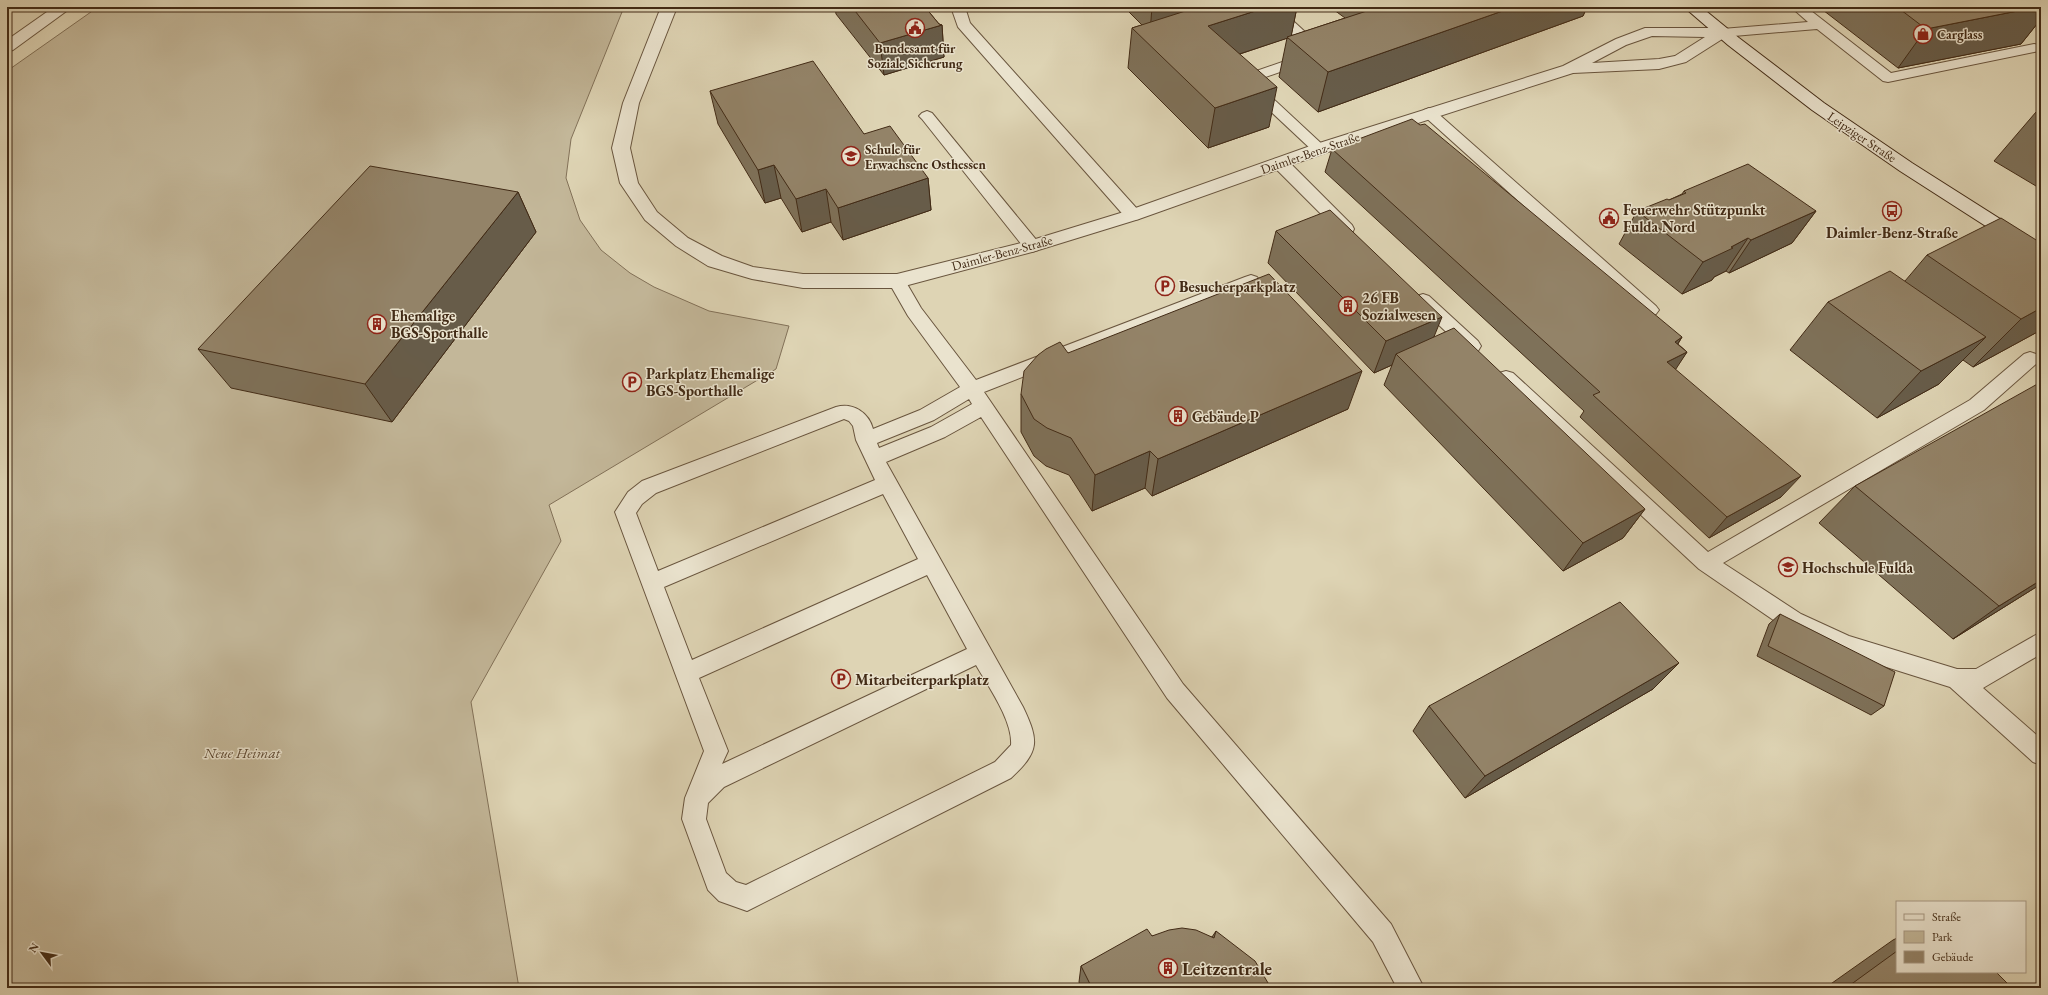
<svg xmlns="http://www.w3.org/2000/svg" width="2048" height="995" font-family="'EB Garamond',serif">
	<rect width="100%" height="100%" fill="#ded4b4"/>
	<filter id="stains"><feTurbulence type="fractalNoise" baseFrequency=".005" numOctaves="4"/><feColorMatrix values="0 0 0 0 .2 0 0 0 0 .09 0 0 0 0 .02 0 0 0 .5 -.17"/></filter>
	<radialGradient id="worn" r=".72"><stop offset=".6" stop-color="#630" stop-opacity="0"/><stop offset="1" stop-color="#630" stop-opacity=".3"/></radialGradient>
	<!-- green -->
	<path fill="#c3b799" stroke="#827158" d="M 98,7 L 624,7 L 571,139 L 566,178 L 580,220 L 601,250 L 630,273 L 654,287 L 709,311 L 789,326 L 776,369 L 549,505 L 561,541 L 471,702 L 519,988 L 7,988 L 7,71 Z"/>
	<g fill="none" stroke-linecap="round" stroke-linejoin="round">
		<!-- service casing -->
		<g stroke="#69553e" stroke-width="2">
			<path id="service" d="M 951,7 L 965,7 L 970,23 L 1139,211 L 1141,215 L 1139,219 L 1133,220 L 1127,219 L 958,27 Z
				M 1263,7 L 1278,7 L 1328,53 L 1326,56 L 1254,81 L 1324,146 L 1327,149 L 1324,152 L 1314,152 L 1237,80 L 1239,77 L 1311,52 Z
				M 1791,7 L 1806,7 L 1891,73 L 2034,44 L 2039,45 L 2041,48 L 2039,51 L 2034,52 L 1888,82 L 1883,81 L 1817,29 L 1722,37 L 1717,36 L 1715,33 L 1717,30 L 1722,29 L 1808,22 Z
				M 1429,108 L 1434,110 L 1656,306 L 1659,310 L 1656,314 L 1650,316 L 1644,314 L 1424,116 L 1421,113 L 1424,110 Z
				M 927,111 L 932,113 L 1038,242 L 1040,246 L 1038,250 L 1032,252 L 1026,250 L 922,119 L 919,116 L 922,113 Z
				M 1280,158 L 1286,159 L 1352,225 L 1354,229 L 1352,233 L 1346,235 L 1340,233 L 1274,167 L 1272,163 L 1274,159 Z
				M 897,275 L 903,277 L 921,308 L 976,380 L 1245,277 L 1251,275 L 1257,277 L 1260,281 L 1257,285 L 984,392 L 1183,684 L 1391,924 L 1424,988 L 1397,988 L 1373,942 L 1167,698 L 981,417 L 945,437 L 886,462 L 1023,707 C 1039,741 1040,751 1011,778 L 747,911 L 719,901 L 708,890 L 682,819 L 685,798 L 704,751 L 615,512 L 628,492 L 642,481 L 836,407 C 853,402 869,413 873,429 L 920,410 L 960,387 L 908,316 L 888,281 L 891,277 ZM 969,399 L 972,404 L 931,427 L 879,448 L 877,443 L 934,420 ZM 844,419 L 849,421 L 853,426 L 856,440 L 875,480 L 658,571 L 636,513 L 642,504 L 656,493 ZM 883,494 L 918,559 L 692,660 L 664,587 ZM 927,575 L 967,649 L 722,764 L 728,751 L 699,678 ZM 976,665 C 988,686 1013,721 1011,745 L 995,762 L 746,885 L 736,882 L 726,873 L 706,819 L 708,803 L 724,787 Z
				M 1423,294 L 1429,296 L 1478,341 L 1481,346 L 1478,351 L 1472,353 L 1466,351 L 1417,304 L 1414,300 L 1417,296 Z
				M 2030,352 L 2036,354 L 2039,359 L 2036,364 L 1984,410 L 1723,563 L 1801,614 L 1849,636 L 1957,669 L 1976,669 L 2041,632 L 2041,654 L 1983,688 L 2041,739 L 2041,765 L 2033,762 L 1950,687 L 1845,654 L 1785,628 L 1699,569 L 1499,383 L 1497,378 L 1499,373 L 1506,371 L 1513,373 L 1708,552 L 1970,400 L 2024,354 Z"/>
		</g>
		<!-- minor casing -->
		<g stroke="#69553e" stroke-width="2">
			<path id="minor" d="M 54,7 L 72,7 L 13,50 L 7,52 L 7,40 Z"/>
		</g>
		<!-- tertiary casing -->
		<g stroke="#69553e" stroke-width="2">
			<path id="tertiary" d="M 661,7 L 677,7 L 639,103 L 630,148 L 638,183 L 657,212 L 688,238 L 722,256 L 753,267 L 803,274 L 897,274 L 1029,241 L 1127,211 L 1313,145 L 1563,66 L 1616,39 L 1645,28 L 1722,28 L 1727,30 L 1730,33 L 1727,36 L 1686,62 L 1659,69 L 1573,73 L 1325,153 L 1139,219 L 1032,252 L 897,288 L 803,288 L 752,279 L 708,266 L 676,246 L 645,220 L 620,183 L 612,148 L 623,103 ZM 1652,36 L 1705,37 L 1675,56 L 1659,59 L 1592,63 L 1626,45 Z"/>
		</g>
		<!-- secondary casing -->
		<g stroke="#422b16" stroke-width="2">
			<path id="secondary" d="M 1684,7 L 1701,7 L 1739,38 L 1824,103 L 1912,163 L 2041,245 L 2041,259 L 2034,257 L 1900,171 L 1812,110 L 1728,45 Z"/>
		</g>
		<!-- service -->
		<use href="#service" fill="#eae3ce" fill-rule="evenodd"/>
		<!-- minor -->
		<use href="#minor" fill="#eae3ce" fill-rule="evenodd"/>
		<!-- tertiary -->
		<use href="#tertiary" fill="#eae3ce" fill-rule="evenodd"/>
		<!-- secondary -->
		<use href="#secondary" fill="#eae3ce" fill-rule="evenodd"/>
	</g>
	<!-- wall -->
	<path fill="#7e7159" stroke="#422b16" d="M 835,7 L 925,7 L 939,24 L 942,25 L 944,57 L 884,75 L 836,14 Z
		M 1124,7 L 1297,7 L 1291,36 L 1345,18 L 1330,7 L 1587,7 L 1583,16 L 1318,112 L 1279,77 L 1287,38 L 1240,54 L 1269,127 L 1208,148 L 1128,68 L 1132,28 L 1142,25 Z
		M 1819,7 L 2041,7 L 2041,19 L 2021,44 L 1898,68 Z
		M 710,91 L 864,134 L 928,178 L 931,210 L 843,240 L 831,222 L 802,232 L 781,198 L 765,203 L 718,124 Z
		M 2041,110 L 2041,189 L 1994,161 L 2036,112 Z
		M 1332,149 L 1682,337 L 1678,344 L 1687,352 L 1675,369 L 1781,497 L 1709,538 L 1580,417 L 1584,411 L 1325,172 Z
		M 1684,191 L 1816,211 L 1792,243 L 1729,273 L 1726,271 L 1714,277 L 1712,280 L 1682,294 L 1619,244 L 1637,211 L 1669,200 L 1682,194 Z
		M 518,192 L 536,232 L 392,422 L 231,388 L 198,349 Z
		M 1276,231 L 1434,337 L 1645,509 L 1623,538 L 1563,571 L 1384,385 L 1392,365 L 1374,373 L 1268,263 Z
		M 2041,243 L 2041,330 L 1973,367 L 1963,360 L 1939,384 L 1877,418 L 1790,350 L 1828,302 L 1905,281 L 1927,255 Z
		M 1068,353 L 1348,409 L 1152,496 L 1145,488 L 1092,511 L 1069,475 L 1046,466 L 1034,456 L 1021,432 L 1021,394 Z
		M 1855,486 L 2041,584 L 1953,639 L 1819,523 Z
		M 1780,614 L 1884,706 L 1871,715 L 1757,656 L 1769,624 Z
		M 1653,689 L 1465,798 L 1413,731 L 1429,706 Z
		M 1216,931 L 1271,988 L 1081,988 L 1079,982 L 1081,966 L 1152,936 L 1212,937 Z
		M 1897,938 L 1897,972 L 2012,988 L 1825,988 L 1893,940 Z"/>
	<!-- shaded-wall -->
	<path fill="#675c49" stroke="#422b16" d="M 1152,7 L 1238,7 L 1150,33 Z
		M 1268,7 L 1297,7 L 1291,37 L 1203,66 L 1208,26 Z
		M 1514,7 L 1587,7 L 1583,16 L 1318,112 L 1328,72 Z
		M 2038,7 L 2041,7 L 2041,19 L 2021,44 L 1898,68 L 1926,29 Z
		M 942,25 L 944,57 L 884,75 L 880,43 Z
		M 1277,87 L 1269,127 L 1208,148 L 1215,108 Z
		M 774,165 L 781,198 L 765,203 L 758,170 Z
		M 928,178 L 931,210 L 843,240 L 838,208 Z
		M 826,189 L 831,222 L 802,232 L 796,199 Z
		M 518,192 L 536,232 L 392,422 L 365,384 Z
		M 1816,211 L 1792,243 L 1729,273 L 1751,240 Z
		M 1748,238 L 1726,271 L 1714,277 L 1712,280 L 1682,294 L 1703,262 Z
		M 2041,308 L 2041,330 L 1973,367 L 2021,319 Z
		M 1442,317 L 1429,349 L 1396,354 L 1392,365 L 1374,373 L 1386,341 Z
		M 1682,337 L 1667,360 L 1675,342 Z
		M 1986,337 L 1939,384 L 1877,418 L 1921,371 Z
		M 1687,352 L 1672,375 L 1667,362 Z
		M 1362,371 L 1348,409 L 1152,496 L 1158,459 Z
		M 1150,451 L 1145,488 L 1092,511 L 1095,475 Z
		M 1801,476 L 1781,497 L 1709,538 L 1727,517 Z
		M 1645,509 L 1623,538 L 1563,571 L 1583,543 Z
		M 2041,580 L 2041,584 L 1953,639 L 1999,606 Z
		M 1679,663 L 1653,689 L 1465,798 L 1485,776 Z"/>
	<!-- building -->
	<path fill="#938368" stroke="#422b16" d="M 852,7 L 925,7 L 939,24 L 942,25 L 880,43 Z
		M 1198,7 L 1268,7 L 1208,26 L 1277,87 L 1215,108 L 1132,28 Z
		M 1379,7 L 1514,7 L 1328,72 L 1287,37 Z
		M 1897,7 L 2038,7 L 1926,29 Z
		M 813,61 L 864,134 L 890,126 L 928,178 L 838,208 L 826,189 L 796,199 L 774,165 L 758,170 L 710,91 Z
		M 2041,110 L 2041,115 L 2036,112 Z
		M 1412,119 L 1420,125 L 1425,124 L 1682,337 L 1675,342 L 1687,352 L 1667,362 L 1801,476 L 1727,517 L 1593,395 L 1600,392 L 1332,149 Z
		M 1748,164 L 1816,211 L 1751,240 L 1748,238 L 1731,247 L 1733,248 L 1703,262 L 1637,211 L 1667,199 L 1669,200 L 1686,193 L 1684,191 Z
		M 370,166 L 518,192 L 365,384 L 198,349 Z
		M 1330,210 L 1442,317 L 1386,341 L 1276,231 Z
		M 2001,218 L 2041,243 L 2041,308 L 2021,319 L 1927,255 Z
		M 1890,271 L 1986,337 L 1921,371 L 1828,302 Z
		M 1269,274 L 1362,371 L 1158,459 L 1150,451 L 1095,475 L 1071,438 L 1047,428 L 1034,419 L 1021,394 L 1024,371 L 1038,355 L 1046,349 L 1060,342 L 1068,353 Z
		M 1454,328 L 1645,509 L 1583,543 L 1396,354 Z
		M 2041,382 L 2041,580 L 1999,606 L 1855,486 Z
		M 1620,602 L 1679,663 L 1485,776 L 1429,706 Z
		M 1780,614 L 1895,672 L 1884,706 L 1768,646 Z
		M 1182,928 L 1196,930 L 1214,938 L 1216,931 L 1255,961 L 1271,988 L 1092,988 L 1081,966 L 1147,929 L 1152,936 L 1169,930 Z
		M 1897,951 L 1897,972 L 1996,972 L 2012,988 L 1846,988 Z
		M 939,984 L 941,988 L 931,988 Z"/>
	<!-- icons -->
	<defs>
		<g id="civic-ring" transform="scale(1)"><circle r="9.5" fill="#eae3ce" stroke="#8f2418" stroke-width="1.5"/><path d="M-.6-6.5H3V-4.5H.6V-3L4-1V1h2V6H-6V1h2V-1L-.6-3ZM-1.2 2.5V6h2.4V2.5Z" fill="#8f2418"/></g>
		<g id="shop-ring" transform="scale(1)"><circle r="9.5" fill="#eae3ce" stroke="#8f2418" stroke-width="1.5"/><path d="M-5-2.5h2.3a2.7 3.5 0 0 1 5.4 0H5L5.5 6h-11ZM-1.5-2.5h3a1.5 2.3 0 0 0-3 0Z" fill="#8f2418"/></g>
		<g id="university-ring" transform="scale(1)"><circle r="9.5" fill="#eae3ce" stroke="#8f2418" stroke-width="1.5"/><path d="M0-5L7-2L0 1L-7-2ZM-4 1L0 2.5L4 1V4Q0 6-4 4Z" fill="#8f2418"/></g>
		<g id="bus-ring" transform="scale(1)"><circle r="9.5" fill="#eae3ce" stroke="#8f2418" stroke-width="1.5"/><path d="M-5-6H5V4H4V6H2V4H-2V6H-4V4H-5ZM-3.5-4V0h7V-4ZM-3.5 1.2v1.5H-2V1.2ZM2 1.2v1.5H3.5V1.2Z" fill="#8f2418"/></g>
		<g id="parking-ring" transform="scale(1)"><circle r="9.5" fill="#eae3ce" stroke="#8f2418" stroke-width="1.5"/><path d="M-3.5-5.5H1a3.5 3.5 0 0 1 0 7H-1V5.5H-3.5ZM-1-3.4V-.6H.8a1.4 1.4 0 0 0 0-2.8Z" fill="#8f2418"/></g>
		<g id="building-ring" transform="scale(1)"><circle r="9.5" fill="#eae3ce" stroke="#8f2418" stroke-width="1.5"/><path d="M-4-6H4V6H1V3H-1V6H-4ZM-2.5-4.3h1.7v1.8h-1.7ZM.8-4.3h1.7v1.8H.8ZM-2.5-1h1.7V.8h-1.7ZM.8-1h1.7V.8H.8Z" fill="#8f2418"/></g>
	</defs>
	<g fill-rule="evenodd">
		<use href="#civic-ring" x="915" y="28"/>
		<use href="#shop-ring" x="1923" y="34"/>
		<use href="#university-ring" x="851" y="156"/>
		<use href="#bus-ring" x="1892" y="211"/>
		<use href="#civic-ring" x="1609" y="218"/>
		<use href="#parking-ring" x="1165" y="286"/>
		<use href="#building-ring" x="1348" y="306"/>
		<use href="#building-ring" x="377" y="324"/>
		<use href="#parking-ring" x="632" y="382"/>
		<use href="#building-ring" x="1178" y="416"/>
		<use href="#university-ring" x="1788" y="567"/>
		<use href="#parking-ring" x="841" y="679"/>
		<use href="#building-ring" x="1168" y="968"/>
	</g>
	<g text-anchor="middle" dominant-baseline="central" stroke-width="3" stroke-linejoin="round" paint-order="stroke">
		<!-- far-poi labels -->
		<g font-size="13" font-weight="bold" fill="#422b16" stroke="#eae3ce" text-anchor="start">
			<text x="1937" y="34">Carglass</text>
			<text x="915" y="48" text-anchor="middle">Bundesamt für<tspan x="915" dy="15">Soziale Sicherung</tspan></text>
			<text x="865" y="149">Schule für<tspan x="865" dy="15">Erwachsene Osthessen</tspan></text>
		</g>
		<!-- far-street labels -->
		<g font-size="13" fill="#422b16" stroke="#eae3ce">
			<text transform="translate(1862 137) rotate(34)">Leipziger Straße</text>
			<text transform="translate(1310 153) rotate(-19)">Daimler-Benz-Straße</text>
			<text transform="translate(1002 253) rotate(-15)">Daimler-Benz-Straße</text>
		</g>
		<!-- poi labels -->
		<g font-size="15" font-weight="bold" fill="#422b16" stroke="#eae3ce" text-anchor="start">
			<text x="1623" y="209">Feuerwehr Stützpunkt<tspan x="1623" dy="17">Fulda Nord</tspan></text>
			<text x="1892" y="232" text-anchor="middle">Daimler-Benz-Straße</text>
			<text x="1179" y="286">Besucherparkplatz</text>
			<text x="1362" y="297">26 FB<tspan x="1362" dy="17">Sozialwesen</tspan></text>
			<text x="391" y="315">Ehemalige<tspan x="391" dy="17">BGS-Sporthalle</tspan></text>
			<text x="646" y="373">Parkplatz Ehemalige<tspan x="646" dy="17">BGS-Sporthalle</tspan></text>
			<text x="1192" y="416">Gebäude P</text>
			<text x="1802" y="567">Hochschule Fulda</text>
			<text x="855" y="679">Mitarbeiterparkplatz</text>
		</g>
		<!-- park labels -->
		<g font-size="15" font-style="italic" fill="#5c4730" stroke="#eae3ce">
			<text x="242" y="752">Neue Heimat</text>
		</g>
		<!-- near-poi labels -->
		<g font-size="18" font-weight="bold" fill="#422b16" stroke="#eae3ce" text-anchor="start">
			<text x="1182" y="968">Leitzentrale</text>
		</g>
	</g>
	<!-- margin -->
	<rect width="2048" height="995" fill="none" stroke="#ded4b4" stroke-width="24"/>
	<rect x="8" y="8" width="2032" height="979" fill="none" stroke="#422b16" stroke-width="2"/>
	<rect x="12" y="12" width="2024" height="971" fill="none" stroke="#422b16"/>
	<!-- legend -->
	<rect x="1896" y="901" width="130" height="72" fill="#eae3ce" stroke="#a79984"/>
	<rect x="1904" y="914" width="20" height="6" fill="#eae3ce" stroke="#a79984"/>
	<text x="1932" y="921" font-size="12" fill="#422b16">Straße</text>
	<rect x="1904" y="931" width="20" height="12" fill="#c3b799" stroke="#a79984"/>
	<text x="1932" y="941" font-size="12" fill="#422b16">Park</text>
	<rect x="1904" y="951" width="20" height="12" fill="#938368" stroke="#a79984"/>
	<text x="1932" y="961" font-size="12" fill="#422b16">Gebäude</text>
	<!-- north arrow -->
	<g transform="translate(42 953) rotate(302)" stroke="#eae3ce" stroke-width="3" paint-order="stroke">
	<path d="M0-3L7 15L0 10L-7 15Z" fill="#422b16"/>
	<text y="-6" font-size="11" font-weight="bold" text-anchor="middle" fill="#422b16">N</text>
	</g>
	<rect width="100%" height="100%" filter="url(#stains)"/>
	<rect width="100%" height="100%" fill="url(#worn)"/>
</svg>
